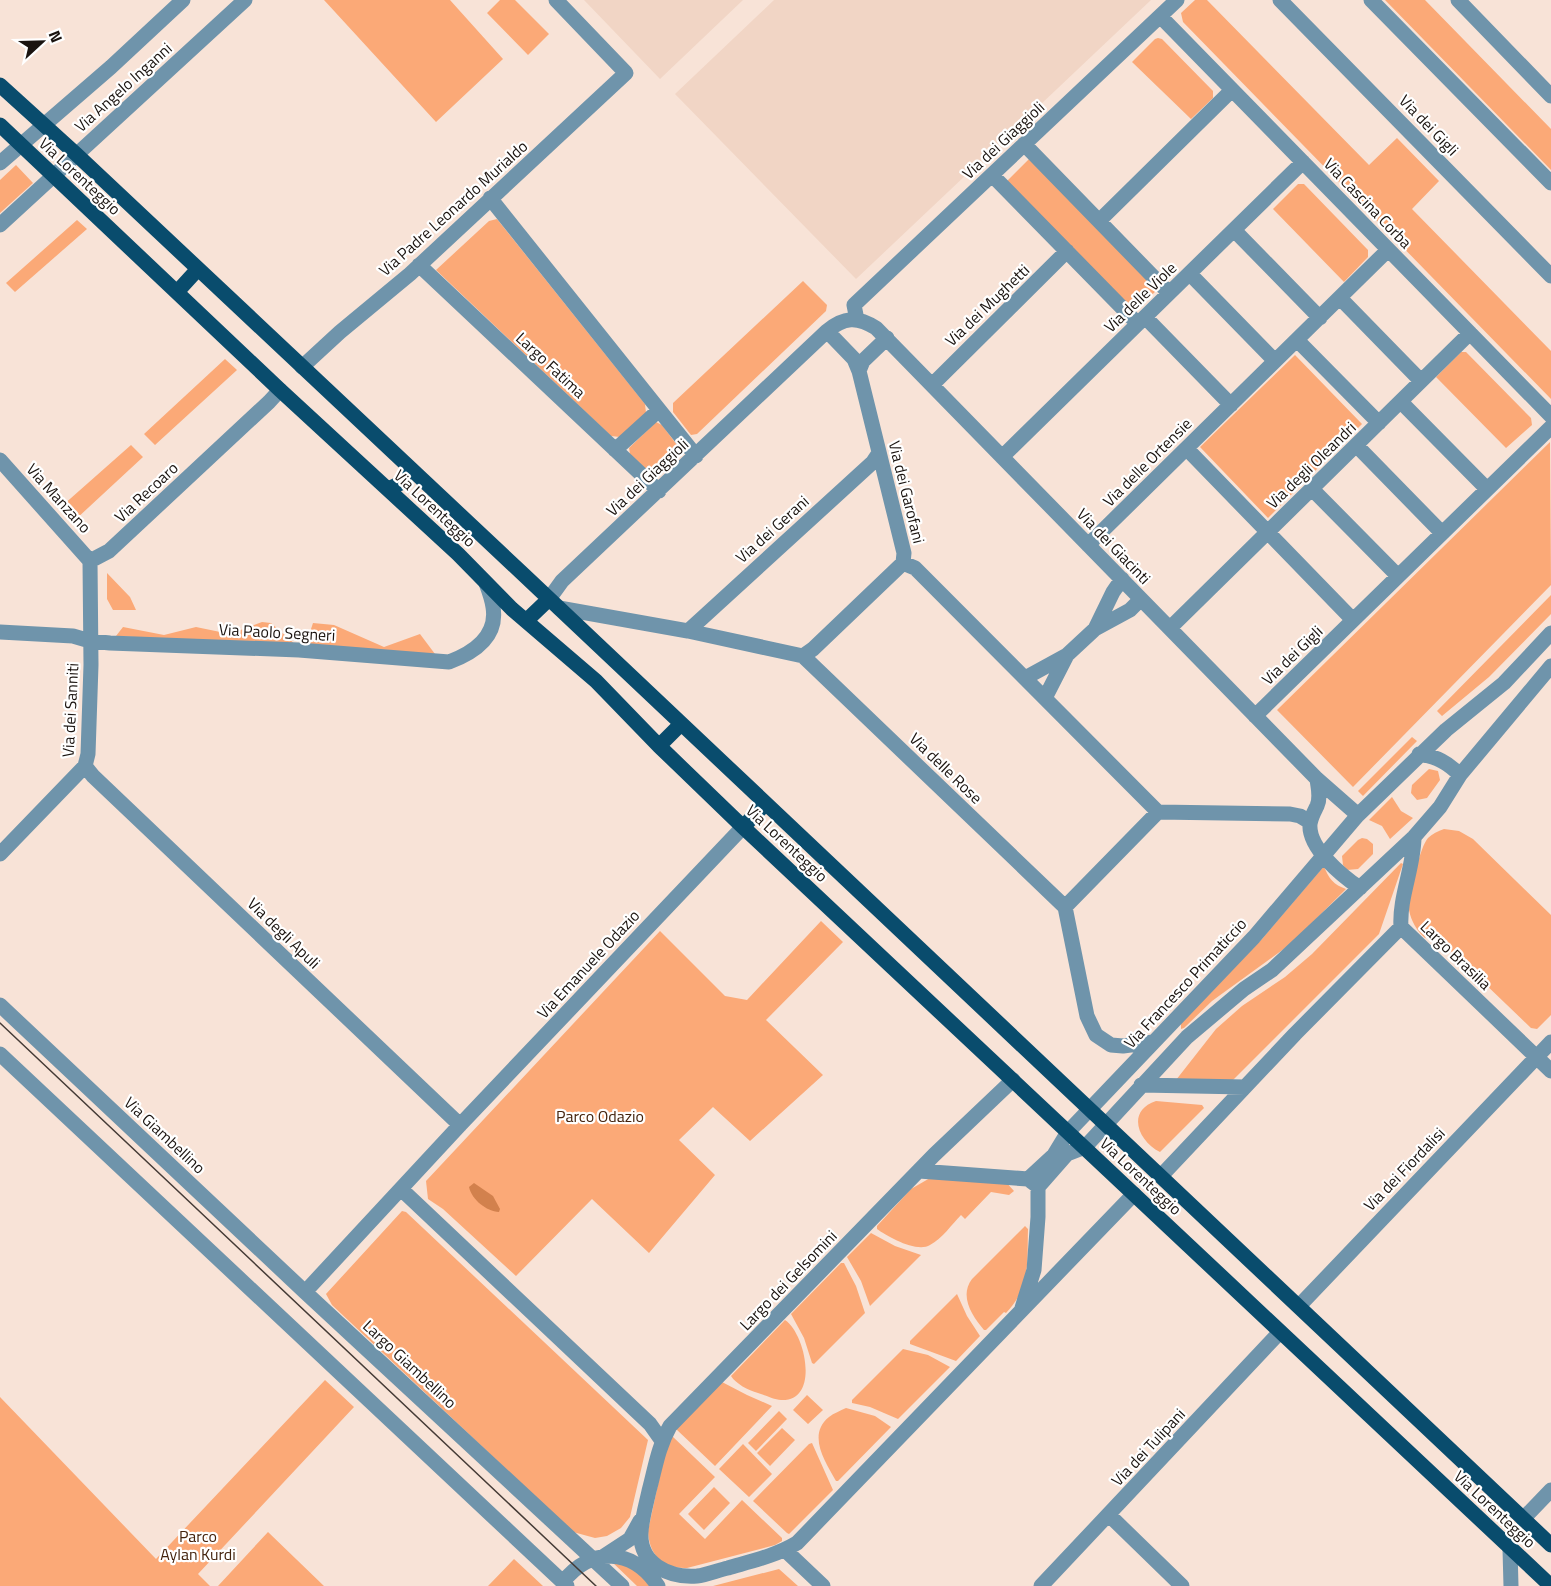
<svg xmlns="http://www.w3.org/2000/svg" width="1551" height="1586" font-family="'Titillium Web',sans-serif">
	<rect width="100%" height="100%" fill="#f8e3d7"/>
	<!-- built -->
	<path fill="#f1d5c5" d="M 584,0 L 743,0 L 660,79 Z
		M 774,0 L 1151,0 L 856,279 L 675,94 Z"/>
	<!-- green -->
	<path fill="#fba977" d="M 324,0 L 450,0 L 503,59 L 436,122 Z
		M 500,0 L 515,0 L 549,34 L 528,55 L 487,13 Z
		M 1195,0 L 1207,0 L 1369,165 L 1397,138 L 1439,181 L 1412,209 L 1551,351 L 1551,399 L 1183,22 L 1181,13 Z
		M 1385,0 L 1425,0 L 1551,129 L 1551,170 Z
		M 1158,38 L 1162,39 L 1213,91 L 1213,98 L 1191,119 L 1132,62 L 1155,39 Z
		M 1030,158 L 1158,289 L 1134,312 L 1007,181 Z
		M 16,165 L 33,183 L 0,213 L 0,180 Z
		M 1298,184 L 1304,184 L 1368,250 L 1368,257 L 1344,282 L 1273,209 Z
		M 497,219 L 645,404 L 646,413 L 620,437 L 611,436 L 436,270 L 489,221 Z
		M 77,220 L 87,229 L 15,292 L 6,283 Z
		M 803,281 L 827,305 L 826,311 L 697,434 L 691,435 L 673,412 L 673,403 Z
		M 1461,352 L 1466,352 L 1531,418 L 1532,425 L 1506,448 L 1436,377 Z
		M 1295,355 L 1362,424 L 1268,518 L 1200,447 Z
		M 225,359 L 237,370 L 155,445 L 144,434 Z
		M 656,422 L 662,425 L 680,449 L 652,475 L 630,454 L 629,448 Z
		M 1550,442 L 1551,585 L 1353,787 L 1277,710 Z
		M 131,445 L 143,457 L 75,520 L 62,506 Z
		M 107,573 L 130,597 L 136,610 L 113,610 L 107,599 Z
		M 1551,595 L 1551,614 L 1489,677 L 1442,716 L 1437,711 Z
		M 262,622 L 271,623 L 297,646 L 116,636 L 123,627 L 164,635 L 196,627 L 230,634 Z
		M 313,623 L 334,625 L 384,647 L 420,634 L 435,654 L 305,647 Z
		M 1412,737 L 1417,741 L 1363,796 L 1358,791 Z
		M 1429,769 L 1438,771 L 1440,780 L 1427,798 L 1417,800 L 1411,793 L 1412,785 Z
		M 1392,797 L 1401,811 L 1413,818 L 1390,839 L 1382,826 L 1369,820 Z
		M 1444,829 L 1459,831 L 1473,839 L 1551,915 L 1551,1015 L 1537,1029 L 1531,1028 L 1431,932 L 1425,938 C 1417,931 1411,921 1409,910 C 1408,898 1420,846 1428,838 C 1432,834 1438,831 1444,829 Z
		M 1362,838 L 1367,839 L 1373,844 L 1373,854 L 1358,869 L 1347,870 L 1343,865 L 1342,856 L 1358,840 Z
		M 1401,863 L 1403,864 L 1379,934 L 1232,1081 L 1176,1080 L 1216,1029 L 1242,1006 L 1285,977 L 1312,954 Z
		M 1324,866 C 1328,878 1334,885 1346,889 L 1292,943 L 1212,1001 L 1184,1028 L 1181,1029 L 1181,1023 L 1262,939 Z
		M 821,921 L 843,942 L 766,1020 L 823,1075 L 750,1141 L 713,1107 L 679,1140 L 715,1175 L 649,1253 L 592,1199 L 516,1276 L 443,1209 L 428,1199 L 426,1181 L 660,931 L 725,996 L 747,1000 Z
		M 1156,1101 L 1202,1105 L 1204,1108 L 1160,1152 C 1138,1141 1126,1111 1156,1101 Z
		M 930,1178 L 1005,1181 L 1014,1191 L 1009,1195 L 991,1192 L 965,1219 L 961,1215 C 952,1224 942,1239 930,1245 C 917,1253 888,1237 877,1229 L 877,1226 L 911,1189 Z
		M 402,1211 L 406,1212 L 648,1440 L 630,1517 L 621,1528 L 607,1536 L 595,1538 L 573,1532 L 332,1305 L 326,1294 Z
		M 1025,1226 L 1028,1229 C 1027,1262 1031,1287 1006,1313 L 1004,1312 L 986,1330 L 984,1330 C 972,1316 959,1296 972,1279 Z
		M 871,1233 L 895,1246 L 921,1255 L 870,1306 L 861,1281 L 847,1257 Z
		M 841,1263 L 844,1263 L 856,1286 L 865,1313 L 814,1364 L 812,1363 L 804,1338 L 791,1314 Z
		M 957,1294 L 967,1316 L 980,1336 L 956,1361 L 910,1344 L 910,1341 Z
		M 785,1320 C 806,1334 820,1402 781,1400 C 774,1400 765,1395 758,1393 C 748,1390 736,1384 731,1376 Z
		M 903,1349 L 928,1355 L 950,1367 L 898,1419 L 870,1407 L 852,1403 L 852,1400 Z
		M 325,1380 L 354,1407 L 198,1574 L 210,1586 L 0,1586 L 0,1397 L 156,1559 Z
		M 722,1382 L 747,1395 L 772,1406 L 715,1466 L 676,1429 Z
		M 807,1395 L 823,1410 L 808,1424 L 793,1410 Z
		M 846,1408 L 875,1416 L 891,1427 L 838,1481 L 836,1481 C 825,1461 807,1435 829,1417 C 834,1413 840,1411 846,1408 Z
		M 779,1411 L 787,1419 L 756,1451 L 748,1443 Z
		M 782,1428 L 795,1440 L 770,1466 L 757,1453 Z
		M 672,1436 L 715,1477 L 679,1514 L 705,1539 L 742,1500 L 782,1538 L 782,1541 L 775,1545 L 687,1568 C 662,1569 649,1554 648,1531 L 667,1442 Z
		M 812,1443 L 833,1490 L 789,1534 L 787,1533 L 753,1501 L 809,1444 Z
		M 743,1444 L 772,1474 L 749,1497 L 719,1469 Z
		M 714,1487 L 730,1503 L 704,1530 L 688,1514 Z
		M 268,1532 L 324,1586 L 218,1586 Z
		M 514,1559 L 543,1586 L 488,1586 Z
		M 610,1560 L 624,1560 L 655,1586 L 637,1586 Z
		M 779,1569 L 798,1586 L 713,1586 Z"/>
	<!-- water -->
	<path fill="#d2814d" d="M 474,1183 L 493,1196 L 500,1209 L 499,1212 C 486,1211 472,1200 469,1187 Z"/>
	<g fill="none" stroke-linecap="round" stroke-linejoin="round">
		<!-- minor -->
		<path stroke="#6f94ab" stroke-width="15" d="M 1280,0 L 1551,276
			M 1371,0 L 1551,183
			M 1458,0 L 1551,96
			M 1160,16 L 1551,416
			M 1024,144 L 1169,293
			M 0,163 L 111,67 L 183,0
			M 992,175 L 1138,324
			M 490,198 L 696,456
			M 1099,221 L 1232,90
			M 0,225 L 245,0
			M 1234,230 L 1320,318
			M 419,265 L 659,491
			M 1190,274 L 1275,361
			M 1340,298 L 1421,381
			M 1145,317 L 1231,405
			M 857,320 L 854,305 L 1177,0
			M 827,331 L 854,359 L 859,371 L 904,553 L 903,563
			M 1297,340 L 1379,423
			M 302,367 L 340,332 L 410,274 L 626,73 L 556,0
			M 859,371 L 863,361 L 887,338
			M 932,385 L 1067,251
			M 1401,402 L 1487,489
			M 1356,445 L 1442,533
			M 1187,449 L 1353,620
			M 615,450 L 659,410
			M 1002,457 L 1303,162
			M 0,460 L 90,561
			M 1312,489 L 1398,576
			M 1088,545 L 1388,250
			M 90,561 L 109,551 L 269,402 L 280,390
			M 903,563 L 915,568 L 1158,812 L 1290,814 L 1300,816 L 1310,822
			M 549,599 L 562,581 L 827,331 C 844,317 857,316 876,328 L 1317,779 L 1358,815
			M 559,608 L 688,631 L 803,656 L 1065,907 L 1087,1016 L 1096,1035 L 1111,1045 L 1123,1046 L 1153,1042
			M 1170,628 L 1470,333
			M 1095,629 L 1113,592 L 1122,579
			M 688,631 L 873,462 L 879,453
			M 0,632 L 73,636 L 90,641 L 110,643 L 299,650 L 449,662 C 473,653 498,637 493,607 C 492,599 489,591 486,583
			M 803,656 L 813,649 L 903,563
			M 1025,678 L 1067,655 L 1095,629 L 1130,610 L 1141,599
			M 1045,698 L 1067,655
			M 1255,716 L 1551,427
			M 1419,754 C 1437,757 1447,762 1460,775
			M 85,766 L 93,776 L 460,1125
			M 1317,779 C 1318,788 1321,797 1317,806 C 1314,812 1311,817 1310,824 C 1308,848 1342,876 1360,888
			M 1414,837 C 1414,867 1399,897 1401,927 L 1551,1071
			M 0,854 L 85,766 L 88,754 L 91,665 L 90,561
			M 1065,907 L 1158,812
			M 0,1005 L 305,1292 L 622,1586
			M 0,1054 L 567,1586
			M 1013,1080 L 934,1155 L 670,1426 C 658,1447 655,1469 649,1491 C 646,1505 642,1518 641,1532 C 639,1564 669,1578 697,1576 C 707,1575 718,1570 728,1568 C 752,1561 775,1556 797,1543 L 1134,1194
			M 1141,1085 L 1245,1087
			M 919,1171 L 1028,1179 L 1036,1185
			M 1161,1176 L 1295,1034 L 1401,927
			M 1028,1179 L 1054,1155 L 1068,1132 L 1254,937 L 1358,815 L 1446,730 L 1504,683 L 1551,633
			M 401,1189 L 650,1424 L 662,1441
			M 305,1292 L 460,1125 L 743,827
			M 1299,1306 L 1551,1042
			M 1022,1308 L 1034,1270 L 1038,1217 L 1038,1187 L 1067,1154 L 1085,1147 L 1187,1037 L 1244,989 L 1272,970 L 1414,837 L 1440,807 L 1460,775 L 1551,666
			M 1109,1515 L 1182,1586
			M 1523,1519 L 1551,1490
			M 1510,1549 L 1511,1586
			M 785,1550 L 823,1586
			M 604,1556 L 630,1539 L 640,1521
			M 563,1582 C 591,1546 633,1548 658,1586
			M 1041,1586 L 1280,1332"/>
		<!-- major -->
		<path stroke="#094c6d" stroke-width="15" d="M 0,85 L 76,154 L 524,575 L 1551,1545
			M 0,125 L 280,390 L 458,554 L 512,609 L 596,681 L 659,746 L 743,827 L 1551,1586
			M 177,292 L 198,269
			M 388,489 L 401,483 L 409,467
			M 527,620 L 549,599
			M 659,746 L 680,725
			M 743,827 L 765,804"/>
		<!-- tram -->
		<path stroke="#453b36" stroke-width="1.5" d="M 0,1023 L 596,1586"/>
	</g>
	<g text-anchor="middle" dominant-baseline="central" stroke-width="4.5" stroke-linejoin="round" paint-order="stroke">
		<!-- street labels -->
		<g font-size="16" fill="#1a130f" stroke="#fff">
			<text transform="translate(123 87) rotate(-42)">Via Angelo Inganni</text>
			<text transform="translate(1429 125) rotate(46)">Via dei Gigli</text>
			<text transform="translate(1003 140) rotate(-43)">Via dei Giaggioli</text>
			<text transform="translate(80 176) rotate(43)">Via Lorenteggio</text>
			<text transform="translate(1368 203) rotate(46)">Via Cascina Corba</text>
			<text transform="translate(453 208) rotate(-42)">Via Padre Leonardo Murialdo</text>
			<text transform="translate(1140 297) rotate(-44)">Via delle Viole</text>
			<text transform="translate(987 305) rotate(-44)">Via dei Mughetti</text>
			<text transform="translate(551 365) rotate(43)">Largo Fatima</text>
			<text transform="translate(1147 462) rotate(-45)">Via delle Ortensie</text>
			<text transform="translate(1311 465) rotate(-44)">Via degli Oleandri</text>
			<text transform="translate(647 477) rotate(-43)">Via dei Giaggioli</text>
			<text transform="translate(146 492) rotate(-43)">Via Recoaro</text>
			<text transform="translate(907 492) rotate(76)">Via dei Garofani</text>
			<text transform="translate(59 498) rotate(48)">Via Manzano</text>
			<text transform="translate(435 508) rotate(43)">Via Lorenteggio</text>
			<text transform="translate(772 529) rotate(-42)">Via dei Gerani</text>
			<text transform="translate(1114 546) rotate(46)">Via dei Giacinti</text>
			<text transform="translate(277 632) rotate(3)">Via Paolo Segneri</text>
			<text transform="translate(1292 655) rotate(-44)">Via dei Gigli</text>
			<text transform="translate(70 710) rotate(-87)">Via dei Sanniti</text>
			<text transform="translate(946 768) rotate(44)">Via delle Rose</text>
			<text transform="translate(787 843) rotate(43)">Via Lorenteggio</text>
			<text transform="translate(284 933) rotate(44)">Via degli Apuli</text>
			<text transform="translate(1456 955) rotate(44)">Largo Brasilia</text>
			<text transform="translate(588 964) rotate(-47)">Via Emanuele Odazio</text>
			<text transform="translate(1185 983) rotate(-47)">Via Francesco Primaticcio</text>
			<text transform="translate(165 1135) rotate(43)">Via Giambellino</text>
			<text transform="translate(1404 1169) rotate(-46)">Via dei Fiordalisi</text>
			<text transform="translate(1141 1176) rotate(43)">Via Lorenteggio</text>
			<text transform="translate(788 1280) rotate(-46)">Largo dei Gelsomini</text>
			<text transform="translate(410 1364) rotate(43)">Largo Giambellino</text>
			<text transform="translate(1148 1447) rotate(-47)">Via dei Tulipani</text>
			<text transform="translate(1495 1509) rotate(43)">Via Lorenteggio</text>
		</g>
		<!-- park labels -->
		<g font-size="16" fill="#44230d" stroke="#fff">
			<text x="600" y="1116">Parco Odazio</text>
			<text x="198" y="1536">Parco<tspan x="198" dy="18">Aylan Kurdi</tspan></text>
		</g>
	</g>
	<!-- north arrow -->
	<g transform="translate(42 42) rotate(68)" stroke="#ffffff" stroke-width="4.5" paint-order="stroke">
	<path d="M0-4.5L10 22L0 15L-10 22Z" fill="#1a130f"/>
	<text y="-9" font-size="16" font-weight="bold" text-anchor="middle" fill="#1a130f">N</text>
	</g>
</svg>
